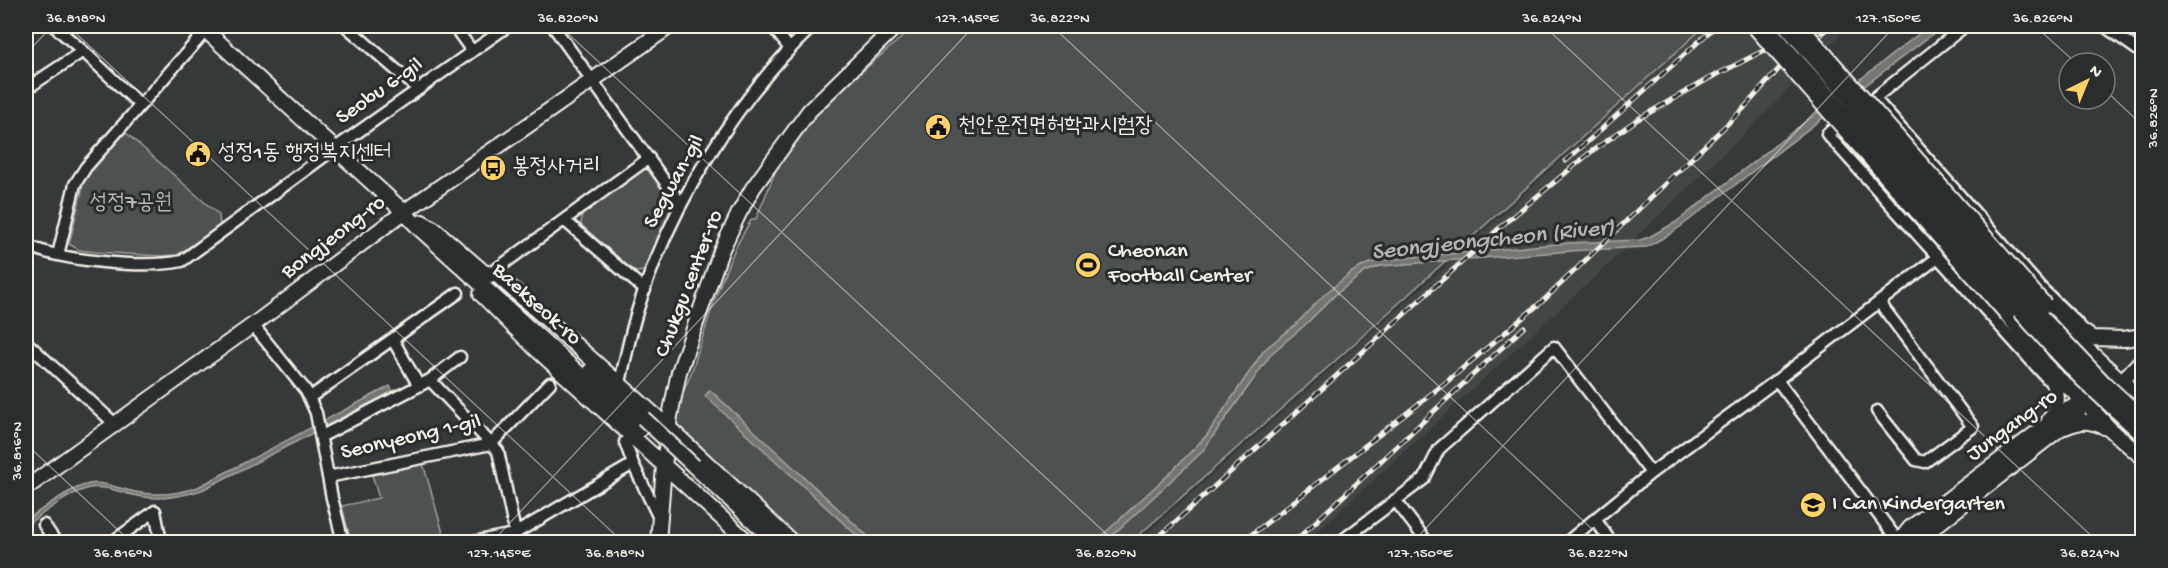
<svg xmlns="http://www.w3.org/2000/svg" width="2168" height="568" font-family="'Gochi Hand','Poor Story',sans-serif">
	<rect width="100%" height="100%" fill="#363939"/>
	<filter id="ink" filterUnits="userSpaceOnUse"><feTurbulence type="fractalNoise" baseFrequency=".0167" numOctaves="2"/><feDisplacementMap in="SourceGraphic" scale="12" xChannelSelector="R" yChannelSelector="G"/><feConvolveMatrix kernelMatrix="1 2 1 2 8 2 1 2 1" color-interpolation-filters="sRGB"/></filter>
	<g filter="url(#ink)">
		<!-- built -->
		<path fill="#434645" d="M 1707,26 L 1848,26 L 1766,113 L 1599,273 L 1306,542 L 1137,542 L 1456,257 Z
			M 2114,26 L 2142,26 L 2142,45 Z"/>
		<!-- green -->
		<path fill="#4e514f" stroke="#a1a19c" stroke-width="1.5" d="M 915,26 L 1705,26 L 1335,361 L 1131,542 L 803,542 L 670,421 C 679,401 689,382 695,361 C 711,313 724,261 752,219 L 756,219 L 778,165 L 822,106 Z
			M 125,132 L 219,215 L 220,226 L 177,255 L 160,256 L 96,252 L 79,250 L 69,244 L 84,182 L 96,162 Z
			M 644,169 L 651,171 L 674,200 L 674,204 L 646,271 L 635,272 L 581,225 L 582,213 Z
			M 423,463 L 445,540 L 433,542 L 351,542 L 342,506 L 379,498 L 372,475 Z"/>
		<!-- water -->
		<path fill="#757572" stroke="#a8a7a1" stroke-width="1.5" d="M 1929,26 L 1943,26 L 1684,224 L 1670,234 L 1647,247 L 1584,250 L 1381,266 L 1365,272 L 1335,295 L 1305,325 L 1272,353 L 1202,452 L 1105,542 L 1095,542 L 1169,474 L 1207,435 L 1264,350 L 1296,324 L 1326,293 L 1352,272 L 1367,264 L 1383,260 L 1567,243 L 1640,240 L 1649,237 L 1676,222 Z
			M 390,386 L 393,392 L 202,490 C 183,496 164,500 144,497 C 126,495 107,485 89,488 C 69,493 43,514 26,525 L 26,520 C 43,509 69,488 89,484 C 104,481 120,489 135,492 C 156,496 178,494 198,487 Z
			M 710,390 L 874,542 L 864,542 L 705,396 Z"/>
		<g fill="none" stroke-linecap="round" stroke-linejoin="round">
			<!-- street casing -->
			<g stroke="#f4f1e8" stroke-width="15">
				<path id="street" d="M 54,26 L 83,51 L 139,104
					M 346,26 L 418,89
					M 454,26 L 472,51
					M 553,26 L 681,204
					M 772,26 L 790,49
					M 2104,26 L 2142,53
					M 26,89 L 83,51
					M 1862,108 L 1965,26
					M 1845,120 L 1827,134 L 2054,386
					M 1861,123 L 1875,99 L 2041,288 L 2077,323
					M 564,220 L 645,290
					M 26,245 C 61,261 144,269 182,261 L 334,149 L 508,26
					M 58,255 L 75,184 L 86,167 L 210,26
					M 491,273 L 649,158
					M 253,325 L 306,391 L 316,413 L 332,498 L 343,542
					M 393,340 L 419,386
					M 26,342 L 115,424
					M 430,380 L 498,451 L 517,542
					M 1777,380 L 1899,542
					M 620,383 C 625,360 630,335 637,312 C 668,210 735,99 813,26
					M 309,398 L 458,293
					M 1877,411 L 1916,460 L 1925,462 L 1973,427 L 1879,302
					M 322,436 L 430,380 L 460,357
					M 625,442 L 633,464 L 659,518
					M 328,477 L 491,444 L 550,383
					M 1395,500 L 1427,542
					M 1595,519 L 1611,542
					M 44,525 L 56,542
					M 112,542 L 155,511 L 161,542
					M 473,542 L 514,534 L 633,464
					M 1340,542 L 1424,479 L 1439,449 L 1554,347 L 1651,473
					M 1567,542 L 1651,473 L 1777,380 L 1937,258"/>
			</g>
			<!-- secondary casing -->
			<g stroke="#f4f1e8" stroke-width="18">
				<path id="secondary" d="M 201,26 L 404,212 L 419,228 L 640,429
					M 422,222 L 434,229 L 488,276
					M 483,272 L 497,275 L 508,285 L 669,428 L 792,542
					M 481,294 L 533,346 L 748,542
					M 2045,305 L 2081,344 L 2142,400
					M 2007,314 L 2051,372 L 2084,401 L 2110,429 L 2142,457
					M 2066,320 L 2092,338 L 2124,339 L 2142,336
					M 591,370 L 643,418
					M 2049,420 C 2062,406 2056,388 2051,372
					M 2065,427 C 2083,420 2089,420 2107,428
					M 694,466 L 776,542
					M 26,488 L 253,325 L 404,212 L 670,26
					M 658,542 L 664,466 L 670,416 L 679,372 L 721,251 L 739,213 L 753,188 L 809,111 L 896,26
					M 1899,542 L 1910,528 L 2067,410 L 2121,382 L 2142,360
					M 1901,542 L 1916,541 L 2075,417 L 2084,401"/>
			</g>
			<!-- street -->
			<use href="#street" stroke="#2a2d2e" stroke-width="10"/>
			<!-- secondary -->
			<use href="#secondary" stroke="#2a2d2e" stroke-width="14"/>
			<!-- rail casing -->
			<g stroke="#f4f1e8" stroke-width="5">
				<path id="rail" d="M 1815,41 L 1829,26
					M 1566,161 L 1716,26
					M 1153,542 L 1506,222 L 1592,151 L 1638,119 L 1708,79 L 1812,26
					M 1242,542 L 1444,384 L 1545,299 L 1743,109 L 1817,26
					M 1294,542 L 1524,327"/>
			</g>
			<!-- rail -->
			<use href="#rail" stroke="#2a2d2e" stroke-width="3" stroke-dasharray="9" stroke-linecap="butt"/>
			<!-- secondary-bridge casing -->
			<g stroke="#f4f1e8" stroke-width="18" stroke-linecap="butt">
				<path id="secondary-bridge" d="M 1754,26 L 2007,314
					M 1766,26 L 2052,347 L 2082,379 L 2142,434
					M 1786,26 L 2031,306 L 2104,383 L 2142,418
					M 1800,26 L 2045,305
					M 643,418 L 694,466"/>
			</g>
			<!-- secondary-bridge -->
			<use href="#secondary-bridge" stroke="#2a2d2e" stroke-width="14"/>
		</g>
	</g>
	<!-- ticks -->
	<path fill="none" stroke="#f4f1e8" stroke-width="1.5" stroke-opacity="0.45" d="M 68,26 L 623,542M 560,26 L 1115,542M 1052,26 L 1606,542M 1544,26 L 2098,542M 2035,26 L 2076,63M 26,54 L 52,26M 2105,90 L 2142,125M 26,444 L 131,542M 492,542 L 974,26M 1413,542 L 1895,26"/>
	<!-- icons -->
	<defs>
		<g id="civic-disc" transform="scale(1.35)"><circle r="9.5" fill="#ffd166" stroke="#2a2d2e"/><path d="M-.6-6.5H3V-4.5H.6V-3L4-1V1h2V6H-6V1h2V-1L-.6-3ZM-1.2 2.5V6h2.4V2.5Z" fill="#111"/></g>
		<g id="bus-disc" transform="scale(1.35)"><circle r="9.5" fill="#ffd166" stroke="#2a2d2e"/><path d="M-5-6H5V4H4V6H2V4H-2V6H-4V4H-5ZM-3.5-4V0h7V-4ZM-3.5 1.2v1.5H-2V1.2ZM2 1.2v1.5H3.5V1.2Z" fill="#111"/></g>
		<g id="stadium-disc" transform="scale(1.35)"><circle r="9.5" fill="#ffd166" stroke="#2a2d2e"/><path d="M0-5a6.5 5 0 1 0 0 10a6.5 5 0 1 0 0-10ZM-3.5-1.8h7v3.6h-7Z" fill="#111"/></g>
		<g id="school-disc" transform="scale(1.35)"><circle r="9.5" fill="#ffd166" stroke="#2a2d2e"/><path d="M0-5L7-2L0 1L-7-2ZM-4 1L0 2.5L4 1V4Q0 6-4 4Z" fill="#111"/></g>
	</defs>
	<g fill-rule="evenodd">
		<use href="#civic-disc" x="938" y="127"/>
		<use href="#civic-disc" x="198" y="154"/>
		<use href="#bus-disc" x="493" y="168"/>
		<use href="#stadium-disc" x="1088" y="265"/>
		<use href="#school-disc" x="1813" y="505"/>
	</g>
	<g text-anchor="middle" dominant-baseline="central" stroke-width="6" stroke-linejoin="round" paint-order="stroke">
		<!-- street labels -->
		<g font-size="22" fill="#f4f1e8" stroke="#2a2d2e">
			<text transform="translate(380 92) rotate(-35)">Seobu 6-gil</text>
			<text transform="translate(675 182) rotate(-61)">Segwan-gil</text>
			<text transform="translate(334 238) rotate(-37)">Bongjeong-ro</text>
			<text transform="translate(690 284) rotate(-69)">Chukgu center-ro</text>
			<text transform="translate(536 305) rotate(42)">Baekseok-ro</text>
			<text transform="translate(2013 426) rotate(-36)">Jungang-ro</text>
			<text transform="translate(411 438) rotate(-13)">Seonyeong 1-gil</text>
		</g>
		<!-- poi labels -->
		<g font-size="22" fill="#f4f1e8" stroke="#2a2d2e" text-anchor="start">
			<text x="958" y="127">천안운전면허학과시험장</text>
			<text x="218" y="154">성정1동 행정복지센터</text>
			<text x="512" y="168">봉정사거리</text>
			<text x="1108" y="252">Cheonan<tspan x="1108" dy="25">Football Center</tspan></text>
			<text x="1832" y="505">I Can Kindergarten</text>
		</g>
		<!-- park labels -->
		<g font-size="22" fill="#bab9b2" stroke="#2a2d2e">
			<text x="131" y="204">성정7공원</text>
		</g>
		<!-- water labels -->
		<g font-size="24" font-style="italic" fill="#b4b3ad" stroke="#2a2d2e">
			<text transform="translate(1493 241) rotate(-6)">Seongjeongcheon (River)</text>
		</g>
	</g>
	<!-- margin -->
	<rect width="2168" height="568" fill="none" stroke="#2a2d2e" stroke-width="66"/>
	<!-- north arrow -->
	<g transform="translate(2087 81) rotate(43)"><circle r="28" fill="#2a2d2e" stroke="#7b7b78" stroke-width="1.5"/>
	<path d="M0-4.5L10 22L0 15L-10 22Z" fill="#ffd166"/>
	<text y="-9" font-size="16" font-weight="bold" text-anchor="middle" fill="#f4f1e8">N</text>
	</g>
	<rect x="33" y="33" width="2102" height="502" fill="none" stroke="#f4f1e8" stroke-width="2"/>
	<g font-size="15" text-anchor="middle" fill="#f4f1e8">
		<text x="76" y="22">36.818°N</text>
		<text x="568" y="22">36.820°N</text>
		<text x="967" y="22">127.145°E</text>
		<text x="1060" y="22">36.822°N</text>
		<text x="1552" y="22">36.824°N</text>
		<text x="1888" y="22">127.150°E</text>
		<text x="2043" y="22">36.826°N</text>
		<text transform="translate(2152 118) rotate(-90)" y="5">36.826°N</text>
		<text transform="translate(16 451) rotate(-90)" y="5">36.816°N</text>
		<text x="123" y="557">36.816°N</text>
		<text x="499" y="557">127.145°E</text>
		<text x="615" y="557">36.818°N</text>
		<text x="1106" y="557">36.820°N</text>
		<text x="1420" y="557">127.150°E</text>
		<text x="1598" y="557">36.822°N</text>
		<text x="2090" y="557">36.824°N</text>
	</g>
</svg>
